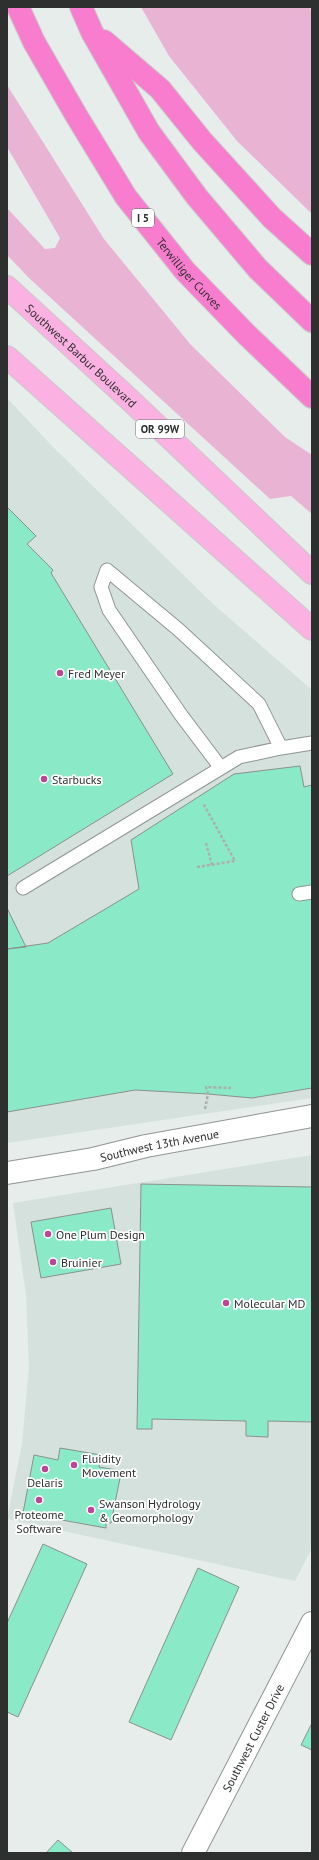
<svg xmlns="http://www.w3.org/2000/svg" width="319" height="1860" font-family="'PT Sans',sans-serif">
	<rect width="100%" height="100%" fill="#e7edeb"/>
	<!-- built -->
	<path fill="#d4e1dc" d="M 7,398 L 51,445 L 213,604 L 312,690 L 312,1098 L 7,1143 Z
		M 312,1155 L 312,1548 L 295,1581 L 7,1519 L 22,1444 L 29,1367 L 26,1295 L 13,1203 Z"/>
	<!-- green -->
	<path fill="#e9b4d4" d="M 141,7 L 310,7 L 312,17 L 312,214 L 237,141 L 169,56 Z
		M 7,85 L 104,239 L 191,345 L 285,437 L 312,455 L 312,514 L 291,496 L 270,499 L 29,278 L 7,255 L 7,208 L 45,249 L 55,248 L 60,238 L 7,147 Z"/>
	<!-- building -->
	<path fill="#8aeac8" stroke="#8b908e" d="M 7,507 L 36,536 L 27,544 L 53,570 L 51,573 L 173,774 L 7,876 Z
		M 300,766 L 304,787 L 312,785 L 312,1088 L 252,1098 L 208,1094 L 135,1090 L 7,1112 L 7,949 L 48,943 L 139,889 L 131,840 L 234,774 Z
		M 7,908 L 26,947 L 7,949 Z
		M 141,1184 L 312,1187 L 312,1422 L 268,1421 L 268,1437 L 246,1436 L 246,1421 L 152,1419 L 152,1429 L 137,1429 Z
		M 111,1208 L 121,1264 L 41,1278 L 31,1222 Z
		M 60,1448 L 101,1455 L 99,1467 L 117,1470 L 116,1477 L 120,1478 L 111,1523 L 106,1522 L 106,1528 L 23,1513 L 34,1455 L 58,1460 Z
		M 43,1544 L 87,1564 L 18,1717 L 7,1712 L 7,1623 Z
		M 198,1568 L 239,1587 L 171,1740 L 129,1722 Z
		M 312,1723 L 312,1750 L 301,1745 Z
		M 58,1840 L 73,1853 L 46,1853 Z"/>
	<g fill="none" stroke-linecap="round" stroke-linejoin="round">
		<!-- service casing -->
		<g stroke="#909593" stroke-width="15">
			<path id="service" d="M 107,570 L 179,630 L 259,704 L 281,748 L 239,757 L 221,768 L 181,715 L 109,610 L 101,587 Z
				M 281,748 L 312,743
				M 23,888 L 221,768
				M 299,894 L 312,892"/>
		</g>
		<!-- minor casing -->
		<g stroke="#909593" stroke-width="24">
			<g id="minor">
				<path id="s1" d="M 193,1853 L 312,1623"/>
			</g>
		</g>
		<!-- tertiary casing -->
		<g stroke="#909593" stroke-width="24">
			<g id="tertiary">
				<path id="s2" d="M 7,1173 L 93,1159 L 146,1146 L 312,1116"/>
			</g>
		</g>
		<!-- primary casing -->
		<g stroke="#c9c9c9" stroke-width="24">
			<g id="primary">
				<path id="s3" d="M 7,287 L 130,400 L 312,573"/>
				<path d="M 7,357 L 312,629"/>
			</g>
		</g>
		<!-- motorway casing -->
		<g stroke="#c9c9c9" stroke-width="24">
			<g id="motorway">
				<path id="s4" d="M 18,7 L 34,42 L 76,115 L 126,197 L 185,271 L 247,335 L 312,397"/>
				<path d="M 81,7 L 92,32 L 149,132 L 197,197 L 258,269 L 312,321"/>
				<path d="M 104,41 L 160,89 L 202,141 L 272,218 L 312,254"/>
			</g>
		</g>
		<!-- path -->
		<path stroke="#abb0af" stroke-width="2.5" stroke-dasharray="3 2" stroke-linecap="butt" d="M 206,843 L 212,865
			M 197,867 L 235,861 L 203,803
			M 205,1109 L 208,1094 L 206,1087 L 231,1088"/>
		<!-- service -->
		<use href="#service" stroke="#fff" stroke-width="13"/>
		<!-- minor -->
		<use href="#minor" stroke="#fff" stroke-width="22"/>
		<!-- tertiary -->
		<use href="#tertiary" stroke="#fff" stroke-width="22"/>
		<!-- primary -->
		<use href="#primary" stroke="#fbb1e2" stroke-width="22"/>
		<!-- motorway -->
		<use href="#motorway" stroke="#f87dce" stroke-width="22"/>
	</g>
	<!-- markers -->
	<g fill="#bd4498" stroke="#fff" stroke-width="1.5">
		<circle cx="60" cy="673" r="4"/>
		<circle cx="44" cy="779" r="4"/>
		<circle cx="48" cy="1234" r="4"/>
		<circle cx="53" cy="1262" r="4"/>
		<circle cx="226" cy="1303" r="4"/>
		<circle cx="74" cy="1465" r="4"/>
		<circle cx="45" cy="1469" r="4"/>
		<circle cx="39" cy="1500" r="4"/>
		<circle cx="91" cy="1510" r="4"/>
	</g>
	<g text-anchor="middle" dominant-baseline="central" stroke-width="3.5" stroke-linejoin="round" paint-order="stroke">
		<!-- shield labels -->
		<g fill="#fff" stroke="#6d6e6e" stroke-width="1">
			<rect x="132" y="209" width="22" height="18" rx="3"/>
			<rect x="136" y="420" width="48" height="18" rx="3"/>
		</g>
		<g font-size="11" font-weight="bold" fill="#2e3030">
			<text x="143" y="218">I 5</text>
			<text x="160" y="429">OR 99W</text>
		</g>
		<!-- street labels -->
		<g font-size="12" fill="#2e3030" stroke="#fff">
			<text stroke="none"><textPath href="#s4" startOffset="318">Terwilliger Curves</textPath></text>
			<text stroke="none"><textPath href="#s3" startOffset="101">Southwest Barbur Boulevard</textPath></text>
			<text stroke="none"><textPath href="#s2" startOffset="155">Southwest 13th Avenue</textPath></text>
			<text stroke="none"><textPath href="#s1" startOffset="130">Southwest Custer Drive</textPath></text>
		</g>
		<!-- poi labels -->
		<g font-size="12" fill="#2e3030" stroke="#fff" text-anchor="start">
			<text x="68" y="673">Fred Meyer</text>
			<text x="52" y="779">Starbucks</text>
			<text x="56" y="1234">One Plum Design</text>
			<text x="61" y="1262">Bruinier</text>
			<text x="234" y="1303">Molecular MD</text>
			<text x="82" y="1458">Fluidity<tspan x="82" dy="14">Movement</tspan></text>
			<text x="45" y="1482" text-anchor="middle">Delaris</text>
			<text x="99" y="1503">Swanson Hydrology<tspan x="99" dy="14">&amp; Geomorphology</tspan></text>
			<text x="39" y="1514" text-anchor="middle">Proteome<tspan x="39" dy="14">Software</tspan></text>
		</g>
	</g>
	<!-- border -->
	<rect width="319" height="1860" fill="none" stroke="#2e3030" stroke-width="16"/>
</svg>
